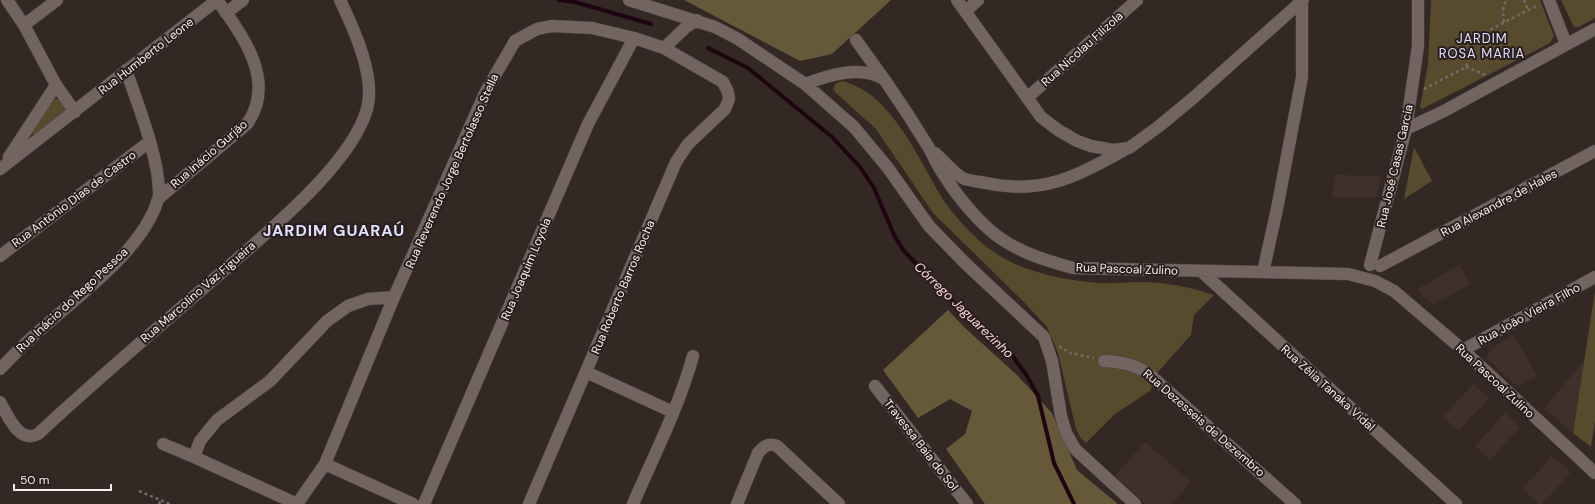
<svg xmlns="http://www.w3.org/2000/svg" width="1595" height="504" font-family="'DM Sans',sans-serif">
	<rect width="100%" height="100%" fill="#332824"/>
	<!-- built -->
	<path fill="#41302a" d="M 1336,175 L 1381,176 L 1377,197 L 1332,197 Z
		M 1459,265 L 1470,283 L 1469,285 L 1433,305 L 1416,290 Z
		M 1514,335 L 1537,376 L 1518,387 L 1486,358 L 1491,349 Z
		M 1585,360 L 1573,433 L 1544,408 Z
		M 1473,384 L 1489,398 L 1459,431 L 1443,417 Z
		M 1505,413 L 1520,427 L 1490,460 L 1475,446 Z
		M 1145,442 L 1191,482 L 1172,504 L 1146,504 L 1115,476 Z
		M 1552,456 L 1571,472 L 1542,504 L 1539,504 L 1522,489 Z"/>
	<!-- green -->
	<path fill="#574a2d" d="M 1431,0 L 1540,0 L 1554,36 L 1550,43 L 1422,109 L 1420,107 L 1428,64 Z
		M 1561,0 L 1595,0 L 1595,18 L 1579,27 L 1574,27 Z
		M 842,81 C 894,93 920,165 947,205 C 960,222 976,240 994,252 C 1022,272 1064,280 1098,283 C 1112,284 1126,282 1140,282 C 1165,282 1190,287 1214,295 L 1194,315 L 1191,335 L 1158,372 L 1150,391 L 1115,414 L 1086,443 L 1080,437 L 1076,429 L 1058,353 L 1047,327 L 1024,302 L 933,213 L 876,129 L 836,93 L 833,89 L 835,84 Z
		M 52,99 L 58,99 L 69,112 L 38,137 L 33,135 L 32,130 Z
		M 1414,147 L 1432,181 L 1404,199 Z
		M 1595,291 L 1595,422 L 1591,447 L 1573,433 Z"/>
	<!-- forest -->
	<path fill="#66593a" d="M 684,0 L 891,0 L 832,54 L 800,61 Z
		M 948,310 L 964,327 L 1017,375 L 1052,413 L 1077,470 L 1118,504 L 985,504 L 946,449 L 965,434 L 972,411 L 950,399 L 918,418 L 883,370 Z"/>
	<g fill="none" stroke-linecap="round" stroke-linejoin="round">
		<!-- stream -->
		<path stroke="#1f0511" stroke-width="4" d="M 559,0 L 575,2 L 651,24
			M 708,48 L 748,68 L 832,137 L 860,167 L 874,188 L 894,235 L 903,250 L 959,308 L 1009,351 L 1027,376 L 1038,396 L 1054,463 L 1074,504"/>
		<!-- minor casing -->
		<g stroke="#4f4643" stroke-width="13">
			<path id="minor" d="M 7,0 L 24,25 L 56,85
				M 629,0 L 715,27 L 738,39 L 805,84 L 854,127 L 888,168 L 929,226 L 965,263 L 1044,337 L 1052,361 L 1061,416 L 1066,433 L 1075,449 L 1135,504
				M 957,0 L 1041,117 L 1058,130 L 1077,141 L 1091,146 L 1113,150 L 1129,148 L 1158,127 L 1192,99 L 1303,0
				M 1549,0 L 1566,44
				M 966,11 L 978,0
				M 226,13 L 243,0
				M 24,25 L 57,0
				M 856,40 L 884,79
				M 664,48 L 686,27 L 697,20
				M 805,84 C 829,75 860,65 884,79 C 900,102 915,125 929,148 C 934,157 938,167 944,175 C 957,196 981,226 1003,240 C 1024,254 1048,261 1073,268 L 1348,274 L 1375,281 L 1394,291 L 1463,350 L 1595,473
				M 1027,98 L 1137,0
				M 1406,129 L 1444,111 L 1595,29
				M 935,153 C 943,160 956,176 965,179 C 972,181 979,182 986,183 C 1041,195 1077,177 1124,150
				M 9,157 L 56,85 L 75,112
				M 0,169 L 217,0
				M 159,198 L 247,124 C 277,81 243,36 217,0
				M 0,256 L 149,142
				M 1370,265 L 1406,129 L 1418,46 L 1418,0
				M 1380,266 L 1595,151
				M 1201,271 L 1456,504
				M 1263,272 L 1277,209 L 1302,77 L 1302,0
				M 1463,350 L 1595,277
				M 1104,361 C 1121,362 1134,364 1149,374 L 1295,504
				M 0,369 C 9,360 18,350 28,341 C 68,303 134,259 155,208 C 156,204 158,200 159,196 C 160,160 138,105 126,70
				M 586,372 L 673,412
				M 875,386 L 967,504
				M 0,402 C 8,416 19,444 38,434 C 100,376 165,322 229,266 C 270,230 352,163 367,109 C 376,77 354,29 340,0
				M 163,444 L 194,457
				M 325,464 L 413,504
				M 297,504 L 325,464 L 394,297 L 486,91 L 515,41 L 537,29 L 552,26 L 592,28 L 634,38 L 664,48 L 723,82 L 728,92 L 729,99 L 725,109 L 688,144 L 676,162 L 529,504
				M 297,504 L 194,457 L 200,441 L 217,420 L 270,381 L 327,321 L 348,306 L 368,299 L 394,297
				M 424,504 L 588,124 L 634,38
				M 633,504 C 654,455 679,407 693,356
				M 737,504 L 758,453 C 764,446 768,443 777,446 L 839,504"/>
		</g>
		<!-- path -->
		<path stroke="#746a67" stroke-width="2.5" stroke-dasharray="3 3" stroke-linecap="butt" d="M 1524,0 L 1528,10
			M 1504,22 L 1503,10 L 1506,0
			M 1466,67 L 1486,75
			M 1424,89 L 1466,67 L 1474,38 L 1538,5
			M 1059,346 L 1070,353 L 1094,358
			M 139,491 L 170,504
			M 159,504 L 161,500"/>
		<!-- minor -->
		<use href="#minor" stroke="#726561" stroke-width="12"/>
	</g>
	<g text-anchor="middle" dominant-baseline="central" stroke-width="4" stroke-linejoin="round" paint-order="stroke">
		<!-- street labels -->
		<g font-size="12" fill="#f5eeec" stroke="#291e1b">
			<text transform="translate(1082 49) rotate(-42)">Rua Nicolau Filizola</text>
			<text transform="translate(146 56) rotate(-38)">Rua Humberto Leone</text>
			<text transform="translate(209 154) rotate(-41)">Rua Inácio Gurjão</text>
			<text transform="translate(1395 166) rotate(-77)">Rua José Casas Garcia</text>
			<text transform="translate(452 171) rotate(-66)">Rua Reverendo Jorge Bertolasso Stella</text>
			<text transform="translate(74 199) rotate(-37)">Rua Antônio Dias de Castro</text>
			<text transform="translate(1499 203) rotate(-28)">Rua Alexandre de Hales</text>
			<text transform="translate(526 269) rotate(-67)">Rua Joaquim Loyola</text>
			<text transform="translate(1127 269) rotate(2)">Rua Pascoal Zulino</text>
			<text transform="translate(623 287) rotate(-67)">Rua Roberto Barros Rocha</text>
			<text transform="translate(198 292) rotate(-41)">Rua Marcolino Vaz Figueira</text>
			<text transform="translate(72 300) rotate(-43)">Rua Inácio do Rego Pessoa</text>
			<text transform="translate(1529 314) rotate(-29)">Rua João Vieira Filho</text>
			<text transform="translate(1495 381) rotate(43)">Rua Pascoal Zulino</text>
			<text transform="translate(1328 388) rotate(42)">Rua Zélia Tanaka Vidal</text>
			<text transform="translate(1204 423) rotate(41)">Rua Dezesseis de Dezembro</text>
			<text transform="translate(921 445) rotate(52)">Travessa Baía do Sol</text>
		</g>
		<!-- neighbourhood labels -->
		<g font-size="13" letter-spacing="1" fill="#e0e1ff" stroke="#291e1b">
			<text x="1482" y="38">JARDIM<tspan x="1482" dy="15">ROSA MARIA</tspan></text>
		</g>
		<!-- water labels -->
		<g font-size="13" font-style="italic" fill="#fad3e2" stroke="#291e1b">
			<text transform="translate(964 310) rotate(44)">Córrego Jaguarezinho</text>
		</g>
		<!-- district labels -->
		<g font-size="16" font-weight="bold" letter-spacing="1" fill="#e0e1ff" stroke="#291e1b">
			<text x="334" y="230">JARDIM GUARAÚ</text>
		</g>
	</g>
	<!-- scale -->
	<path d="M14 484v6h97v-6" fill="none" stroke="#f5eeec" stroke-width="2"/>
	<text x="20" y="484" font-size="12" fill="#f5eeec" stroke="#291e1b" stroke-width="3" paint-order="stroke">50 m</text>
</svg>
